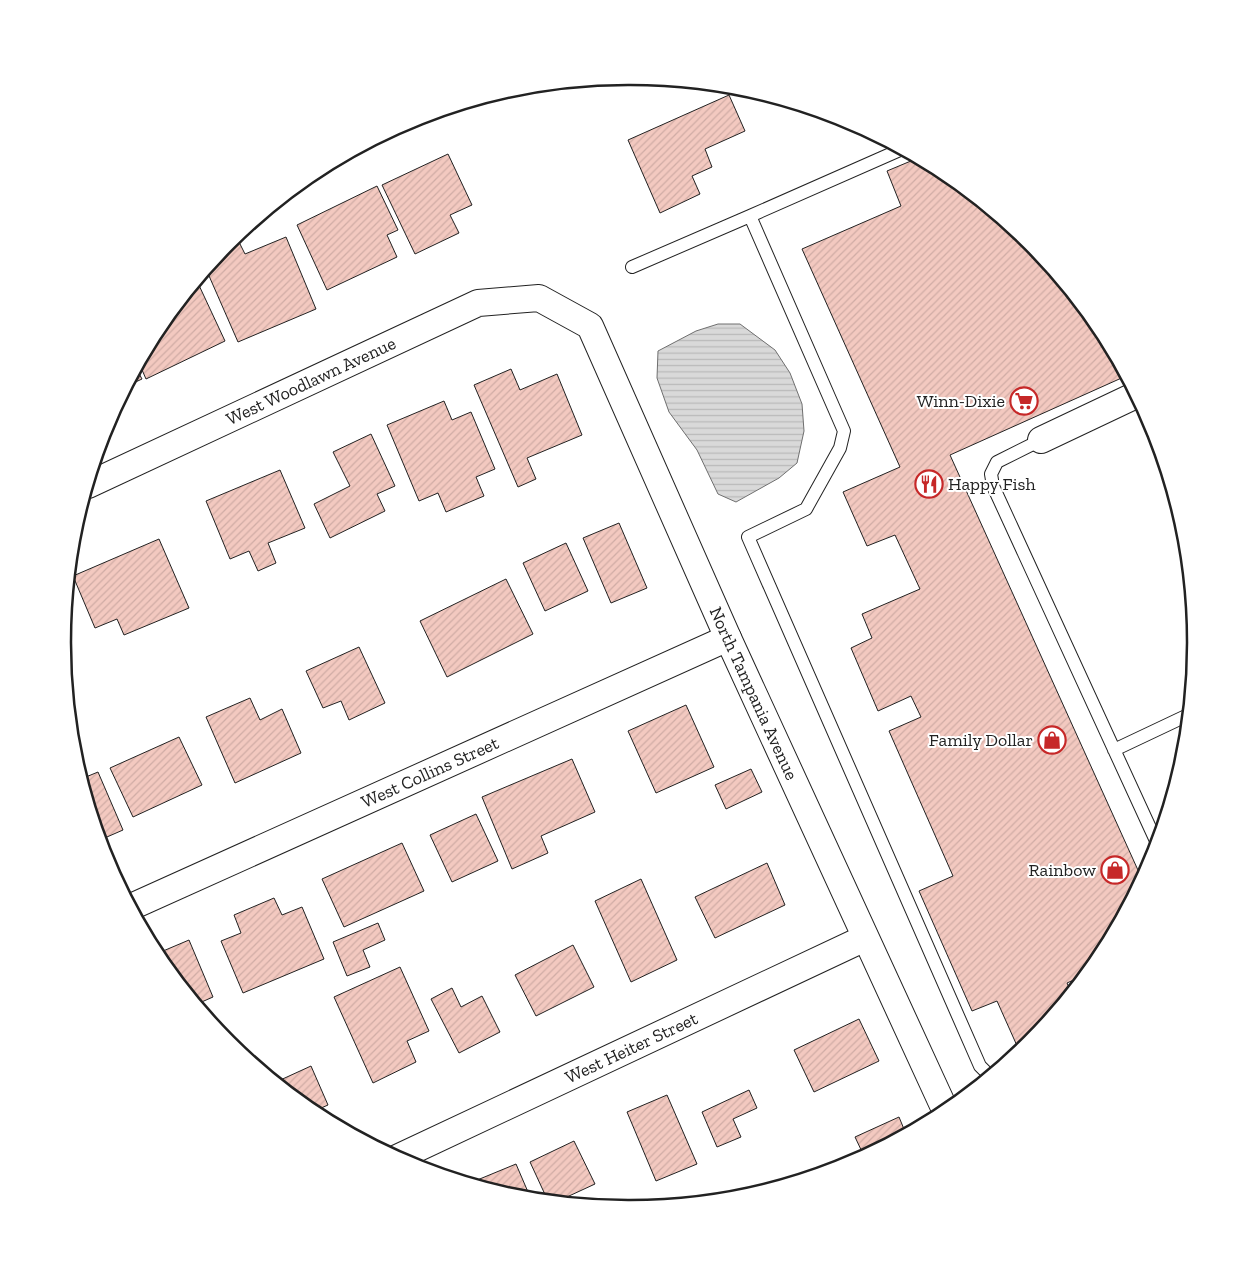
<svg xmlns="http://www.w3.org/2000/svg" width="1258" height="1285" font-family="'Zilla Slab',serif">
	<defs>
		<pattern id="water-rules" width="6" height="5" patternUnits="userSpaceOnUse" patternTransform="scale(1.25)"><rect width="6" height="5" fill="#d9d9d9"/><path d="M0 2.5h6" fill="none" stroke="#bababa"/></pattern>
		<pattern id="building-hatch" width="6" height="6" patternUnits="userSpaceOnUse" patternTransform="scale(1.25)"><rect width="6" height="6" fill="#f3c9c0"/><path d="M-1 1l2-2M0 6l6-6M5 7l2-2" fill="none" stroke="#d0aca5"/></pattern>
	</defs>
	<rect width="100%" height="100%" fill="#fff"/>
	<!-- water -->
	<path fill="url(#water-rules)" stroke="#6f6f6f" d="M 718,324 L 740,324 L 775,350 L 790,373 L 802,404 L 804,431 L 797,463 L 779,478 L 736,502 L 718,494 L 697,450 L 669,412 L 657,378 L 658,351 L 696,331 Z"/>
	<!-- building -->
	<path fill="url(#building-hatch)" stroke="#222" d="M 729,95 L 745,131 L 705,149 L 712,167 L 692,176 L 700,194 L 660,213 L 628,140 Z
		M 448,154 L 472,205 L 450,215 L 459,233 L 415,254 L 382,185 Z
		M 918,158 L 941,170 L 946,180 L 952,178 L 1030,242 L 1100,328 L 1126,376 L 950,455 L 1142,879 L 1100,957 L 1087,974 L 1067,983 L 1071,992 L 1029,1043 L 1018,1048 L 997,1001 L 972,1011 L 919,891 L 953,876 L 889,731 L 921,717 L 911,696 L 878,711 L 851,648 L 872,638 L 862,614 L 920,589 L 895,535 L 867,546 L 843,492 L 900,467 L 802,249 L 901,206 L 887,171 Z
		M 377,186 L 398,230 L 387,235 L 397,257 L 327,290 L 297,225 Z
		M 236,236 L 245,254 L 286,237 L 316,309 L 238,342 L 206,269 Z
		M 197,281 L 225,341 L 146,379 L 139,363 L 158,328 Z
		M 136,368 L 142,379 L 127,386 Z
		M 511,369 L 520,390 L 557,374 L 582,435 L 527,458 L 536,479 L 518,487 L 474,385 Z
		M 444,401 L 452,420 L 471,412 L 495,469 L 476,477 L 484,496 L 446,512 L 438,493 L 419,501 L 387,425 Z
		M 371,434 L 395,486 L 377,494 L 385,511 L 330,538 L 314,504 L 350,486 L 333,452 Z
		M 280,470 L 305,528 L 268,543 L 276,563 L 258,571 L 249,551 L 230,559 L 206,501 Z
		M 619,523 L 647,588 L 611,603 L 583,538 Z
		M 159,539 L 189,608 L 124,635 L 117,619 L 95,628 L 73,576 Z
		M 566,543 L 588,591 L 545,611 L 523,563 Z
		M 506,579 L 533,634 L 447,677 L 420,621 Z
		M 359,647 L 385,703 L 349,720 L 341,701 L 323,708 L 306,671 Z
		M 250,698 L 260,720 L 282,709 L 301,753 L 235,783 L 206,717 Z
		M 686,705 L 714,767 L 656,793 L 628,731 Z
		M 179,737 L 202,785 L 133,817 L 110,768 Z
		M 572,759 L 595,812 L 541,836 L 548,853 L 512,869 L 482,797 Z
		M 751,769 L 762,792 L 726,809 L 715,785 Z
		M 98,772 L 123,830 L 100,840 L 81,779 Z
		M 476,814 L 498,861 L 452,882 L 430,835 Z
		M 402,843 L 424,891 L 344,927 L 322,879 Z
		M 767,863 L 785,905 L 715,938 L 695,897 Z
		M 641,879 L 677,960 L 631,982 L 595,901 Z
		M 274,898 L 282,915 L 302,907 L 324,959 L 243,993 L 221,941 L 241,933 L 234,915 Z
		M 378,923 L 385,940 L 363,950 L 370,967 L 347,976 L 333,942 Z
		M 189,940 L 213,997 L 197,1004 L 156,954 Z
		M 573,945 L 594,987 L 536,1016 L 515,975 Z
		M 400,967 L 429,1031 L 407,1041 L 416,1062 L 373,1083 L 334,997 Z
		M 452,988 L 461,1007 L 482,996 L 500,1032 L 459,1053 L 431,999 Z
		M 859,1019 L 879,1061 L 814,1092 L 794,1050 Z
		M 311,1066 L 328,1105 L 312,1112 L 276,1082 Z
		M 749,1090 L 757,1108 L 733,1119 L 741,1137 L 717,1147 L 702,1112 Z
		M 667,1095 L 697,1164 L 656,1181 L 627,1112 Z
		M 899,1117 L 906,1134 L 864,1156 L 855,1137 Z
		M 574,1141 L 595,1184 L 556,1202 L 548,1201 L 530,1162 Z
		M 516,1164 L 531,1199 L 518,1198 L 470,1183 Z"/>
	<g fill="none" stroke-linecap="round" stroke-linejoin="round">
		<!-- lane casing -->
		<g stroke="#222" stroke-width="14">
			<path id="lane" d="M 902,149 L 750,216 L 844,431 L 840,448 L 806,509 L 748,537 L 980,1066 L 990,1076
				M 632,267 L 750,216
				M 1041,440 L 997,462 L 991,474 L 993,486 L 1157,843
				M 1114,750 L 1188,715"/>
		</g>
		<!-- street casing -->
		<g stroke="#222" stroke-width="28">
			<g id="street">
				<path d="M 1041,440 L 1136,395"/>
				<path id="s1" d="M 88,485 L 478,303 L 539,298 L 590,326 L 728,638 L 946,1112"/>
				<path id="s2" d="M 131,907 L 728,638"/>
				<path id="s3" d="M 397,1158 L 865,938"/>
			</g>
		</g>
		<!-- lane -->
		<use href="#lane" stroke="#fff" stroke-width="12"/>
		<!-- street -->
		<use href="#street" stroke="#fff" stroke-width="26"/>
	</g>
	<!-- icons -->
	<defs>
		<g id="supermarket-ring" transform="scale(1.4375)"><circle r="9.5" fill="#fff" stroke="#c62828" stroke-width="1.5"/><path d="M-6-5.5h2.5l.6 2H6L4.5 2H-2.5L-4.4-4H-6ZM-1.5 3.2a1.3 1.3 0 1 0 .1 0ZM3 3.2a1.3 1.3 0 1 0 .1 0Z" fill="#c62828"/></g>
		<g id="restaurant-ring" transform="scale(1.4375)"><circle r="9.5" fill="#fff" stroke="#c62828" stroke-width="1.5"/><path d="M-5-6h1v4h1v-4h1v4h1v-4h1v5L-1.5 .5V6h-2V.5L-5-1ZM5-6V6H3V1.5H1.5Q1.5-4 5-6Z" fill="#c62828"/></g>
		<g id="shop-ring" transform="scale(1.4375)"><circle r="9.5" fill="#fff" stroke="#c62828" stroke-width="1.5"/><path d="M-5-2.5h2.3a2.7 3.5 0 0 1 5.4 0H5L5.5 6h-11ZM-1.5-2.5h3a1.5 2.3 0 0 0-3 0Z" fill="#c62828"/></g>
	</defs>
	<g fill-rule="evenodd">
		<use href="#supermarket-ring" x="1024" y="401"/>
		<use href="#restaurant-ring" x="929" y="484"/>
		<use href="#shop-ring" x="1052" y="740"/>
		<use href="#shop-ring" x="1115" y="870"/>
	</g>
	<g text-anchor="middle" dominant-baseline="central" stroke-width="4" stroke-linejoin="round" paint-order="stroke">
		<!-- street labels -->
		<g font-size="18" fill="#222" stroke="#fff">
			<text stroke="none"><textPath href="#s1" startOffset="246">West Woodlawn Avenue</textPath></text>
			<text stroke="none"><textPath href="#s1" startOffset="952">North Tampania Avenue</textPath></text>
			<text stroke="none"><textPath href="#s2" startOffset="328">West Collins Street</textPath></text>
			<text stroke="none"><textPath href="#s3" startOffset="259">West Heiter Street</textPath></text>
		</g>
		<!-- poi labels -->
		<g font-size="18" fill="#222" stroke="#fff" text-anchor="end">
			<text x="1005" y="401">Winn-Dixie</text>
			<text x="948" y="484" text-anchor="start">Happy Fish</text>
			<text x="1033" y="740">Family Dollar</text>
			<text x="1096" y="870">Rainbow</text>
		</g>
	</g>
	<!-- crop -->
	<path d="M0 0H1258V1285H0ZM628 85H630A557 557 0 0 1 1187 642V643A557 557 0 0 1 630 1200H628A557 557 0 0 1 71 643V642A557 557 0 0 1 628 85Z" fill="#fff" fill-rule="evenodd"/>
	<path fill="none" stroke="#222" stroke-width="2.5" d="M628 85H630A557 557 0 0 1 1187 642V643A557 557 0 0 1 630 1200H628A557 557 0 0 1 71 643V642A557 557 0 0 1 628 85Z"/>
</svg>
